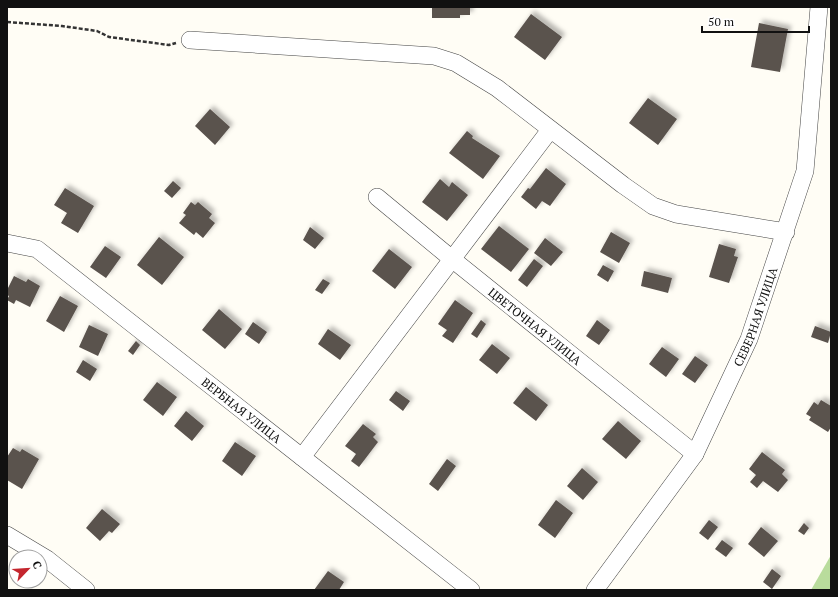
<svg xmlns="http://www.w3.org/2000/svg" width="838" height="597" font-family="'PT Serif',serif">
	<defs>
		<filter id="shadow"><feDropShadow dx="3.5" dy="-3.5" stdDeviation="2" flood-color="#0004"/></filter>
	</defs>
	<rect width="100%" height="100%" fill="#fffdf5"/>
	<!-- forest -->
	<path fill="#b9dc9c" d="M 831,555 L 831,590 L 811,590 Z"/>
	<!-- building -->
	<path fill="#5a524d" filter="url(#shadow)" d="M 432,7 L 470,7 L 470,15 L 460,15 L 460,18 L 432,18 Z
		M 531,14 L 562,37 L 545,60 L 514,37 Z
		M 759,23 L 788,29 L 780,72 L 751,67 Z
		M 648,98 L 677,119 L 658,145 L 629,123 Z
		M 210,109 L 230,127 L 215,145 L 195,126 Z
		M 467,131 L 473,136 L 472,138 L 500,156 L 483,179 L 449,153 Z
		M 546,168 L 566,184 L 550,206 L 542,201 L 536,209 L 521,197 L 528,188 L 530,189 Z
		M 440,179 L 449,187 L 452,182 L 468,195 L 447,221 L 422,202 Z
		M 173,181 L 181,188 L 172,198 L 164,191 Z
		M 65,188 L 94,206 L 78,233 L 61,223 L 67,213 L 54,205 Z
		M 191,202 L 195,205 L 198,202 L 212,214 L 209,218 L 215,223 L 203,238 L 196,232 L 194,235 L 179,223 L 186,215 L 183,213 Z
		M 499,226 L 529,249 L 511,272 L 481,249 Z
		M 310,227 L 324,238 L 315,249 L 303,240 Z
		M 611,232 L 630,243 L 619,263 L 600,252 Z
		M 159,237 L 184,257 L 162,285 L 137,265 Z
		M 545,238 L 563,252 L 551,266 L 534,253 Z
		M 719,244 L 736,249 L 734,256 L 738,257 L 729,283 L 709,277 Z
		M 105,246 L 121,257 L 106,278 L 90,267 Z
		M 389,249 L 412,267 L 395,289 L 372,271 Z
		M 534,259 L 543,266 L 527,287 L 518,280 Z
		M 603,265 L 614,271 L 608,282 L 597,275 Z
		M 644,271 L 672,278 L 668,293 L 641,286 Z
		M 14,276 L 26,282 L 28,279 L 40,286 L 30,307 L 16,300 L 14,304 L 7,300 L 9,296 L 7,295 L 7,290 Z
		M 323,279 L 330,283 L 322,294 L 315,290 Z
		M 60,296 L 78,306 L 64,332 L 46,321 Z
		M 455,300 L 473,313 L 453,343 L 442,336 L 447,330 L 438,324 Z
		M 219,309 L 242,329 L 225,349 L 202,330 Z
		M 481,320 L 486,324 L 477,338 L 471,334 Z
		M 597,320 L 610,330 L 599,345 L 586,336 Z
		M 253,322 L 267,332 L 259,344 L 245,334 Z
		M 89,325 L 108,334 L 98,356 L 79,347 Z
		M 815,326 L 831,332 L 828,343 L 811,337 Z
		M 328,329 L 351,345 L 340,360 L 318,344 Z
		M 136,341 L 140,345 L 133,355 L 128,351 Z
		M 492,344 L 510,358 L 497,374 L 479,360 Z
		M 662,347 L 679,359 L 666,377 L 649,364 Z
		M 695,356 L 708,365 L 695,383 L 682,374 Z
		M 83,360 L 97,369 L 90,381 L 76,372 Z
		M 157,382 L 177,397 L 163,416 L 143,400 Z
		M 526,387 L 548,405 L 536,421 L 513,403 Z
		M 396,391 L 410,401 L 403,411 L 389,400 Z
		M 821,400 L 831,406 L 831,427 L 828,432 L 809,420 L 811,417 L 806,414 L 814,402 L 818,405 Z
		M 186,411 L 204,426 L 192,441 L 174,426 Z
		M 618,421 L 641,441 L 626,459 L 602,439 Z
		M 363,424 L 376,434 L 373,437 L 378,442 L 359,467 L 351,461 L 356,454 L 345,446 Z
		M 235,442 L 256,456 L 242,476 L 222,461 Z
		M 13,448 L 20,452 L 22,449 L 39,459 L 22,489 L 7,480 L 7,457 Z
		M 762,452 L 785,470 L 782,474 L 788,480 L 778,492 L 763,481 L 757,488 L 750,482 L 756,475 L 749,469 Z
		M 447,459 L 456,466 L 438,491 L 429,484 Z
		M 582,468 L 598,482 L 583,500 L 567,486 Z
		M 556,500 L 573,513 L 555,538 L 538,525 Z
		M 102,509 L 120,524 L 112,533 L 109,531 L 100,541 L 86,528 Z
		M 709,520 L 718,527 L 708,540 L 699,533 Z
		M 804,523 L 809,528 L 804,535 L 798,531 Z
		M 761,527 L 778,541 L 764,557 L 748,544 Z
		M 722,540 L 733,548 L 726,557 L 715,549 Z
		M 772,569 L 781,576 L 772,589 L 763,582 Z
		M 328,571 L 344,582 L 339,590 L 314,590 Z"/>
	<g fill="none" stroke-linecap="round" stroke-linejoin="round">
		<!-- minor casing -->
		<g stroke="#444" stroke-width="18">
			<g id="minor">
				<path d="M 190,40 L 434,56 L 456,63 L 497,88 L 623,185 L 653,206 L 676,214 L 786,232"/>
				<path id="s1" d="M 377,197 L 452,259 L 695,454"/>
				<path id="s2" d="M 7,243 L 37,249 L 471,590"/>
				<path d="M 302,457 L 550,130"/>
				<path d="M 7,535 L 47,559 L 86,590"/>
				<path id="s3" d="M 595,590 L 695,454 L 749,339 L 805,171 L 819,7"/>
			</g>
		</g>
		<!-- path -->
		<path stroke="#333" stroke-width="2.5" stroke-dasharray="4 2" stroke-linecap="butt" d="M 7,22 L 62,26 L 97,31 L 109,37 L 169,45 L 176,43"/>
		<!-- minor -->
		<use href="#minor" stroke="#fff" stroke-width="17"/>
	</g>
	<g text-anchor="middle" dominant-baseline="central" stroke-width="4" stroke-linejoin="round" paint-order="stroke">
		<!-- street labels -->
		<g font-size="12" fill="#111" stroke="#fff">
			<text stroke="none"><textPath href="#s3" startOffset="319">СЕВЕРНАЯ УЛИЦА</textPath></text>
			<text stroke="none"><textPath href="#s1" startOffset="204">ЦВЕТОЧНАЯ УЛИЦА</textPath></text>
			<text stroke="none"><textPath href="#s2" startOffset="291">ВЕРБНАЯ УЛИЦА</textPath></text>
		</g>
	</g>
	<!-- border -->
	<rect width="838" height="597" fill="none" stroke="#111111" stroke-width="16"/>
	<!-- north arrow -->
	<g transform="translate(28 569) rotate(65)"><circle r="19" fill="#ffffff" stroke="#a0a0a0"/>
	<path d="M0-3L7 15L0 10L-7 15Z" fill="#c4262e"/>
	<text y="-6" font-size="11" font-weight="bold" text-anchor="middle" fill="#111111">С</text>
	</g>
	<!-- scale -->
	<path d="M702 26v6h107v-6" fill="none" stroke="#111111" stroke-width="2"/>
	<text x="708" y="26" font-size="12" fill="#111111" stroke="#ffffff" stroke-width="3" paint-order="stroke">50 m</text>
</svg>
